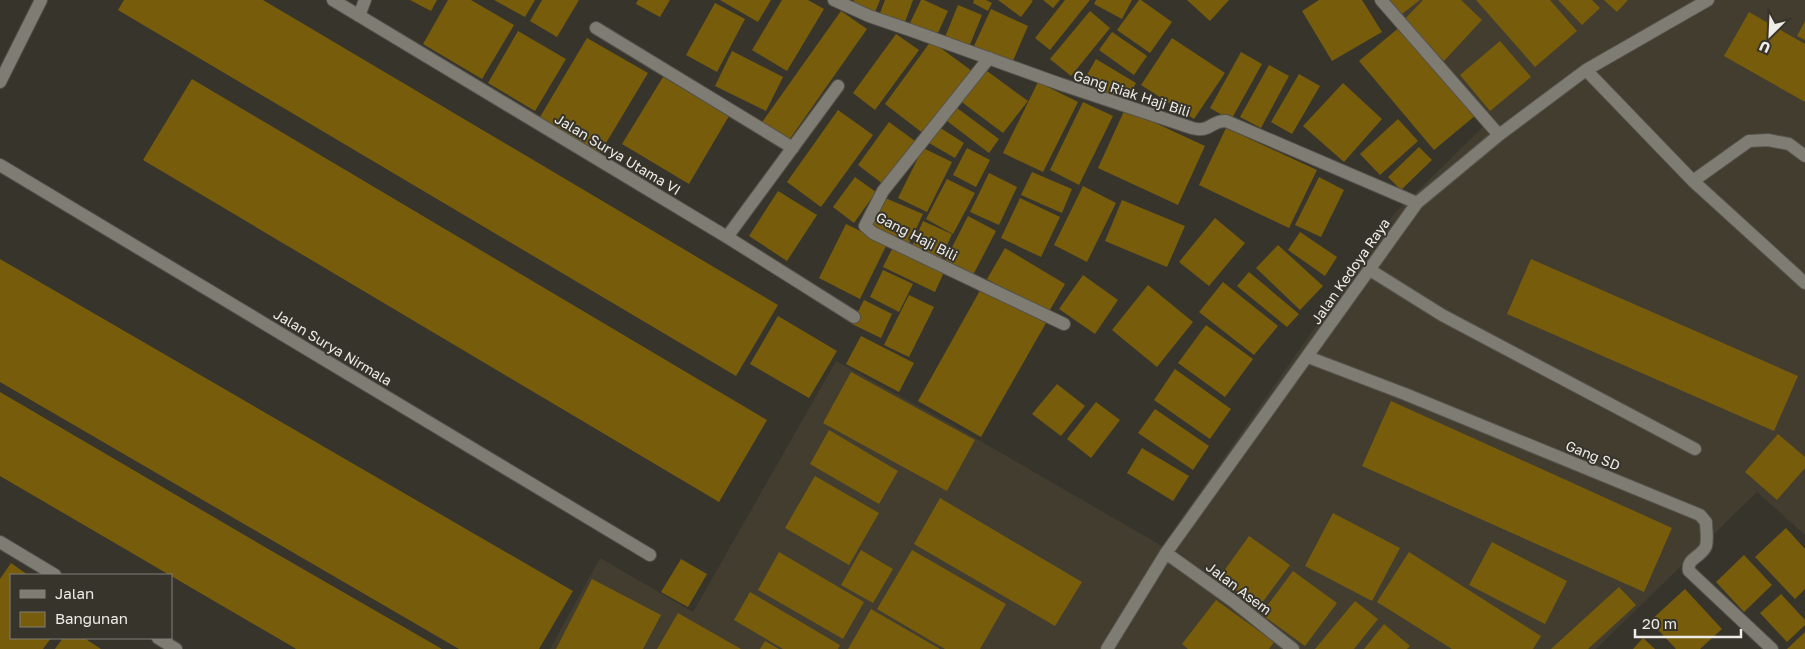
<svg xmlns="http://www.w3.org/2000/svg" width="1805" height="649" font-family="'Golos Text',sans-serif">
	<rect width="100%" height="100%" fill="#37342c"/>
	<!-- built -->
	<path fill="#423d2f" d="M 1379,0 L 1805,0 L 1805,535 L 1757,492 L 1596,649 L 550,649 L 600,558 L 693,612 L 836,361 L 965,432 L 1162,546 L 1394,214 L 1490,120 Z"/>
	<!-- building -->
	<path fill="#775d0b" d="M 124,0 L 263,0 L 778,305 L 736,376 L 118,10 Z
		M 410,0 L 437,0 L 431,11 Z
		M 448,0 L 471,0 L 514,25 L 482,79 L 423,44 Z
		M 494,0 L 535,0 L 525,17 Z
		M 542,0 L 579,0 L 557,37 L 530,21 Z
		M 638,0 L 670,0 L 660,17 L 636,4 Z
		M 720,0 L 771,0 L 758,22 Z
		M 782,0 L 808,0 L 824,9 L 787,71 L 752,50 Z
		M 854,0 L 880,0 L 873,17 L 850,8 Z
		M 885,0 L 913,0 L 905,22 L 880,13 Z
		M 921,0 L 924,0 L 948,11 L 937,35 L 910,23 Z
		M 974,0 L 986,0 L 992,3 L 988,11 L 973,3 Z
		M 998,0 L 1031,0 L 1033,1 L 1021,17 Z
		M 1043,0 L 1060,0 L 1053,8 Z
		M 1065,0 L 1090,0 L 1050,50 L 1035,38 Z
		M 1096,0 L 1132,0 L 1122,19 L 1094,4 Z
		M 1139,0 L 1141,0 L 1172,22 L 1150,53 L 1117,30 Z
		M 1187,0 L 1229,0 L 1210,21 Z
		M 1319,0 L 1362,0 L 1382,32 L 1332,61 L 1302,11 Z
		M 1384,0 L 1420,0 L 1398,17 Z
		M 1423,0 L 1461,0 L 1482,20 L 1444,61 L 1402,22 Z
		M 1476,0 L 1550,0 L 1577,31 L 1535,67 Z
		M 1558,0 L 1592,0 L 1600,8 L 1582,25 Z
		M 1604,0 L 1628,0 L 1617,12 Z
		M 715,3 L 745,19 L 717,72 L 686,55 Z
		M 958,5 L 982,15 L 969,47 L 945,37 Z
		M 991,9 L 1028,26 L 1012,63 L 974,46 Z
		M 841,11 L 867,29 L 787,143 L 760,125 Z
		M 1090,11 L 1110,28 L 1071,76 L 1050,59 Z
		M 1749,12 L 1805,44 L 1805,102 L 1724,56 Z
		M 1805,21 L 1805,40 L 1797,36 Z
		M 1401,26 L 1476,115 L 1434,150 L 1359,61 Z
		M 518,31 L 566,59 L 535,111 L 488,83 Z
		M 1112,32 L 1147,56 L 1134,75 L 1099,50 Z
		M 896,34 L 919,50 L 875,110 L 853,93 Z
		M 587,38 L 648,73 L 600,153 L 540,117 Z
		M 1172,38 L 1225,73 L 1194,119 L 1141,85 Z
		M 931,41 L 972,71 L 924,134 L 885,104 Z
		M 1500,41 L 1531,77 L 1490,111 L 1460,75 Z
		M 732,51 L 783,77 L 766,111 L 715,86 Z
		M 1241,52 L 1262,64 L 1231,120 L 1210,108 Z
		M 1096,59 L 1136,83 L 1125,103 L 1084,80 Z
		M 1269,65 L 1289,76 L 1261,128 L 1240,117 Z
		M 983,68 L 1028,101 L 1003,133 L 959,100 Z
		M 1299,74 L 1320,86 L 1292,134 L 1271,122 Z
		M 663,77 L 729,116 L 689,184 L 622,144 Z
		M 192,79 L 767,420 L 719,502 L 143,160 Z
		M 1038,82 L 1078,102 L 1043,172 L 1003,153 Z
		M 1343,83 L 1382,119 L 1344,162 L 1303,126 Z
		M 1083,102 L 1113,116 L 1079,185 L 1050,170 Z
		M 957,108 L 999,139 L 989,153 L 947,121 Z
		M 1125,109 L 1205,146 L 1178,205 L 1098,168 Z
		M 838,110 L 873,135 L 821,207 L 787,182 Z
		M 1398,119 L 1418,141 L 1380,175 L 1360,154 Z
		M 889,122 L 915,141 L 883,184 L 858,165 Z
		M 939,127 L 964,143 L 955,158 L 929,143 Z
		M 1226,128 L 1317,170 L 1289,228 L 1199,185 Z
		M 1419,147 L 1432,160 L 1401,190 L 1388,177 Z
		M 923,148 L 952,162 L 927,212 L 898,198 Z
		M 967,148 L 990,160 L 976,187 L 953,175 Z
		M 1032,172 L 1072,189 L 1062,213 L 1021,195 Z
		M 989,173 L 1017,187 L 999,225 L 970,212 Z
		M 855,177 L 876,192 L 854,223 L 833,207 Z
		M 1319,177 L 1344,190 L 1321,237 L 1295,225 Z
		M 947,179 L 975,193 L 953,234 L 926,219 Z
		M 1083,186 L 1116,203 L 1087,262 L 1054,245 Z
		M 778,191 L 817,215 L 787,261 L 749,236 Z
		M 883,197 L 923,214 L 909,244 L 870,226 Z
		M 1020,198 L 1060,217 L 1041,257 L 1001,238 Z
		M 1122,200 L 1185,226 L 1167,267 L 1105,241 Z
		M 968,216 L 996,231 L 972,277 L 944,263 Z
		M 1215,218 L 1245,243 L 1209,286 L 1179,262 Z
		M 923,221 L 952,234 L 941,259 L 912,246 Z
		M 846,224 L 887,244 L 860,299 L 819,278 Z
		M 1300,232 L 1337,257 L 1325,276 L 1288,250 Z
		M 894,245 L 945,270 L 935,292 L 883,267 Z
		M 1278,245 L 1323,286 L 1300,310 L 1256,268 Z
		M 1005,248 L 1065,284 L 1047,315 L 987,279 Z
		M 0,259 L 573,591 L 539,649 L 459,649 L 0,382 Z
		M 1531,259 L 1798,376 L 1774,431 L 1507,314 Z
		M 883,270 L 913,284 L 899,312 L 870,297 Z
		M 1249,272 L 1299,314 L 1287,327 L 1237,286 Z
		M 1083,275 L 1118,300 L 1095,334 L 1059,309 Z
		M 1223,282 L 1278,326 L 1254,355 L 1199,312 Z
		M 1148,285 L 1193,322 L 1157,367 L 1112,330 Z
		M 982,287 L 1046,323 L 981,437 L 918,401 Z
		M 909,295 L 934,307 L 909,357 L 884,345 Z
		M 864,300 L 892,314 L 881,338 L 852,324 Z
		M 778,316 L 837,351 L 809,398 L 750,364 Z
		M 1206,325 L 1253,359 L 1225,397 L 1178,363 Z
		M 861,336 L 914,363 L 899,392 L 846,364 Z
		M 1175,369 L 1231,409 L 1210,439 L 1154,400 Z
		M 851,372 L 975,440 L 947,491 L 823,423 Z
		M 1057,384 L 1085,406 L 1061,436 L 1032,414 Z
		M 0,392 L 270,550 L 442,649 L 296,649 L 293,647 L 0,476 Z
		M 1391,401 L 1672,528 L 1644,592 L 1362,466 Z
		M 1096,402 L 1120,420 L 1091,458 L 1067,439 Z
		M 1155,409 L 1209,446 L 1193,470 L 1138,433 Z
		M 829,430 L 898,471 L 879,504 L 810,464 Z
		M 1778,434 L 1805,457 L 1805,468 L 1777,500 L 1745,472 Z
		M 1142,448 L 1189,476 L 1173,501 L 1127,473 Z
		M 815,476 L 879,513 L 849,565 L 785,528 Z
		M 940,498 L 1082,582 L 1055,626 L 914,544 Z
		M 1333,513 L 1400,548 L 1372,601 L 1305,566 Z
		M 1786,528 L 1805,549 L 1805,589 L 1795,599 L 1755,557 Z
		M 1249,536 L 1290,565 L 1259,607 L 1219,578 Z
		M 1492,542 L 1567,581 L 1545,624 L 1469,585 Z
		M 861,550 L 893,569 L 873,603 L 841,585 Z
		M 912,550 L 1006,604 L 980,649 L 945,649 L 877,609 Z
		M 779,552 L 864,602 L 843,639 L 758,590 Z
		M 1409,552 L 1541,636 L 1533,649 L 1452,649 L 1377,602 Z
		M 1744,555 L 1772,585 L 1744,612 L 1716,582 Z
		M 681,559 L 707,574 L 688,607 L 661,592 Z
		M 11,563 L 28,575 L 11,575 L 11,638 L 51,638 L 43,649 L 0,649 L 0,579 Z
		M 1293,571 L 1337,603 L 1305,646 L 1261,614 Z
		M 592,579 L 661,615 L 643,649 L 556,649 Z
		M 1619,587 L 1636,605 L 1588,649 L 1551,649 Z
		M 1685,589 L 1722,629 L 1700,649 L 1676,649 L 1650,621 Z
		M 750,592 L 840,645 L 838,649 L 783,649 L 734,620 Z
		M 1781,594 L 1805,620 L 1805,625 L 1787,642 L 1760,613 Z
		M 1216,600 L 1274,642 L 1269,649 L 1188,649 L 1182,644 Z
		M 1355,601 L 1378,619 L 1354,649 L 1315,649 Z
		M 871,609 L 940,649 L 848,649 Z
		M 678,613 L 741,649 L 657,649 Z
		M 1384,624 L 1410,646 L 1407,649 L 1364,649 Z
		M 1805,632 L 1805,649 L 1787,649 Z
		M 63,638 L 84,638 L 101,649 L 55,649 Z
		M 1643,638 L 1655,649 L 1633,649 Z
		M 765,641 L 779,649 L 760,649 Z"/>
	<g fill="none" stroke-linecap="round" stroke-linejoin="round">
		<!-- minor casing -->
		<g stroke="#54524c" stroke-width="14">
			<path id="minor" d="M 333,0 L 727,237 L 854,317
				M 834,0 L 869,16 L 910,30 L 1060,84 L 1192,128 C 1211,133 1211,120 1226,121 L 1417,203
				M 1381,0 L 1499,135
				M 359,16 L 365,0
				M 596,28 L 793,148
				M 989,58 L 883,191 L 865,226 L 873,233 L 1064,324
				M 1586,70 L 1693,181 L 1805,283
				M 0,82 L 41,0
				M 0,165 L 650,555
				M 1693,181 L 1749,141 L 1768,140 L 1789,144 L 1805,156
				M 727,237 L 838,86
				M 1370,270 L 1442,315 L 1695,449
				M 1308,357 L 1405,394 L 1700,515 L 1706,522 C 1706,529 1708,539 1706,546 C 1702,557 1686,558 1689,571 L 1772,649
				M 0,542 L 55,575
				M 1166,553 L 1233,601 L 1293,649
				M 158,638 L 176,649
				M 1107,649 L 1166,553 L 1417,203 L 1499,135 L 1586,70 L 1708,0"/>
		</g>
		<!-- minor -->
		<use href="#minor" stroke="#7f7c73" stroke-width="12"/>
	</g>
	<g text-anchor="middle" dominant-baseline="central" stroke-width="4" stroke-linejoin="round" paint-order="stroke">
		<!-- street labels -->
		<g font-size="14" fill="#eeece7" stroke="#37342c">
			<text transform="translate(1132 93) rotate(18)">Gang Riak Haji Bili</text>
			<text transform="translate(618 154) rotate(31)">Jalan Surya Utama VI</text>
			<text transform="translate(917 236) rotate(27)">Gang Haji Bili</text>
			<text transform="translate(1350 271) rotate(-55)">Jalan Kedoya Raya</text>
			<text transform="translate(333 347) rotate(31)">Jalan Surya Nirmala</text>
			<text transform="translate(1593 455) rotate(22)">Gang SD</text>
			<text transform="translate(1239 588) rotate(37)">Jalan Asem</text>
		</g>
	</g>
	<!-- legend -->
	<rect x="10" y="574" width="162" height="65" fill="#37342c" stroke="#807e77"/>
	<rect x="20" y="590" width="25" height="8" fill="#7f7c73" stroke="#807e77"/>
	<text x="55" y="599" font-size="15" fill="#eeece7">Jalan</text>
	<rect x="20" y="612" width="25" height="15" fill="#775d0b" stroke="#807e77"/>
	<text x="55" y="624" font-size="15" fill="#eeece7">Bangunan</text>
	<!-- north arrow -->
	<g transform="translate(1770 35) rotate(204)" stroke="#37342c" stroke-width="4" paint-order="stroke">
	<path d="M0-4L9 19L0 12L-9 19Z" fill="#eeece7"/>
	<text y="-8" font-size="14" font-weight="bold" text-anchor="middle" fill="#eeece7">U</text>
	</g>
	<!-- scale -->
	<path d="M1635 629v8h106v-8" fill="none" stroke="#eeece7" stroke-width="2.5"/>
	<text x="1642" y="629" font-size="15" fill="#eeece7" stroke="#37342c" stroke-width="4" paint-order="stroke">20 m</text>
</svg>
